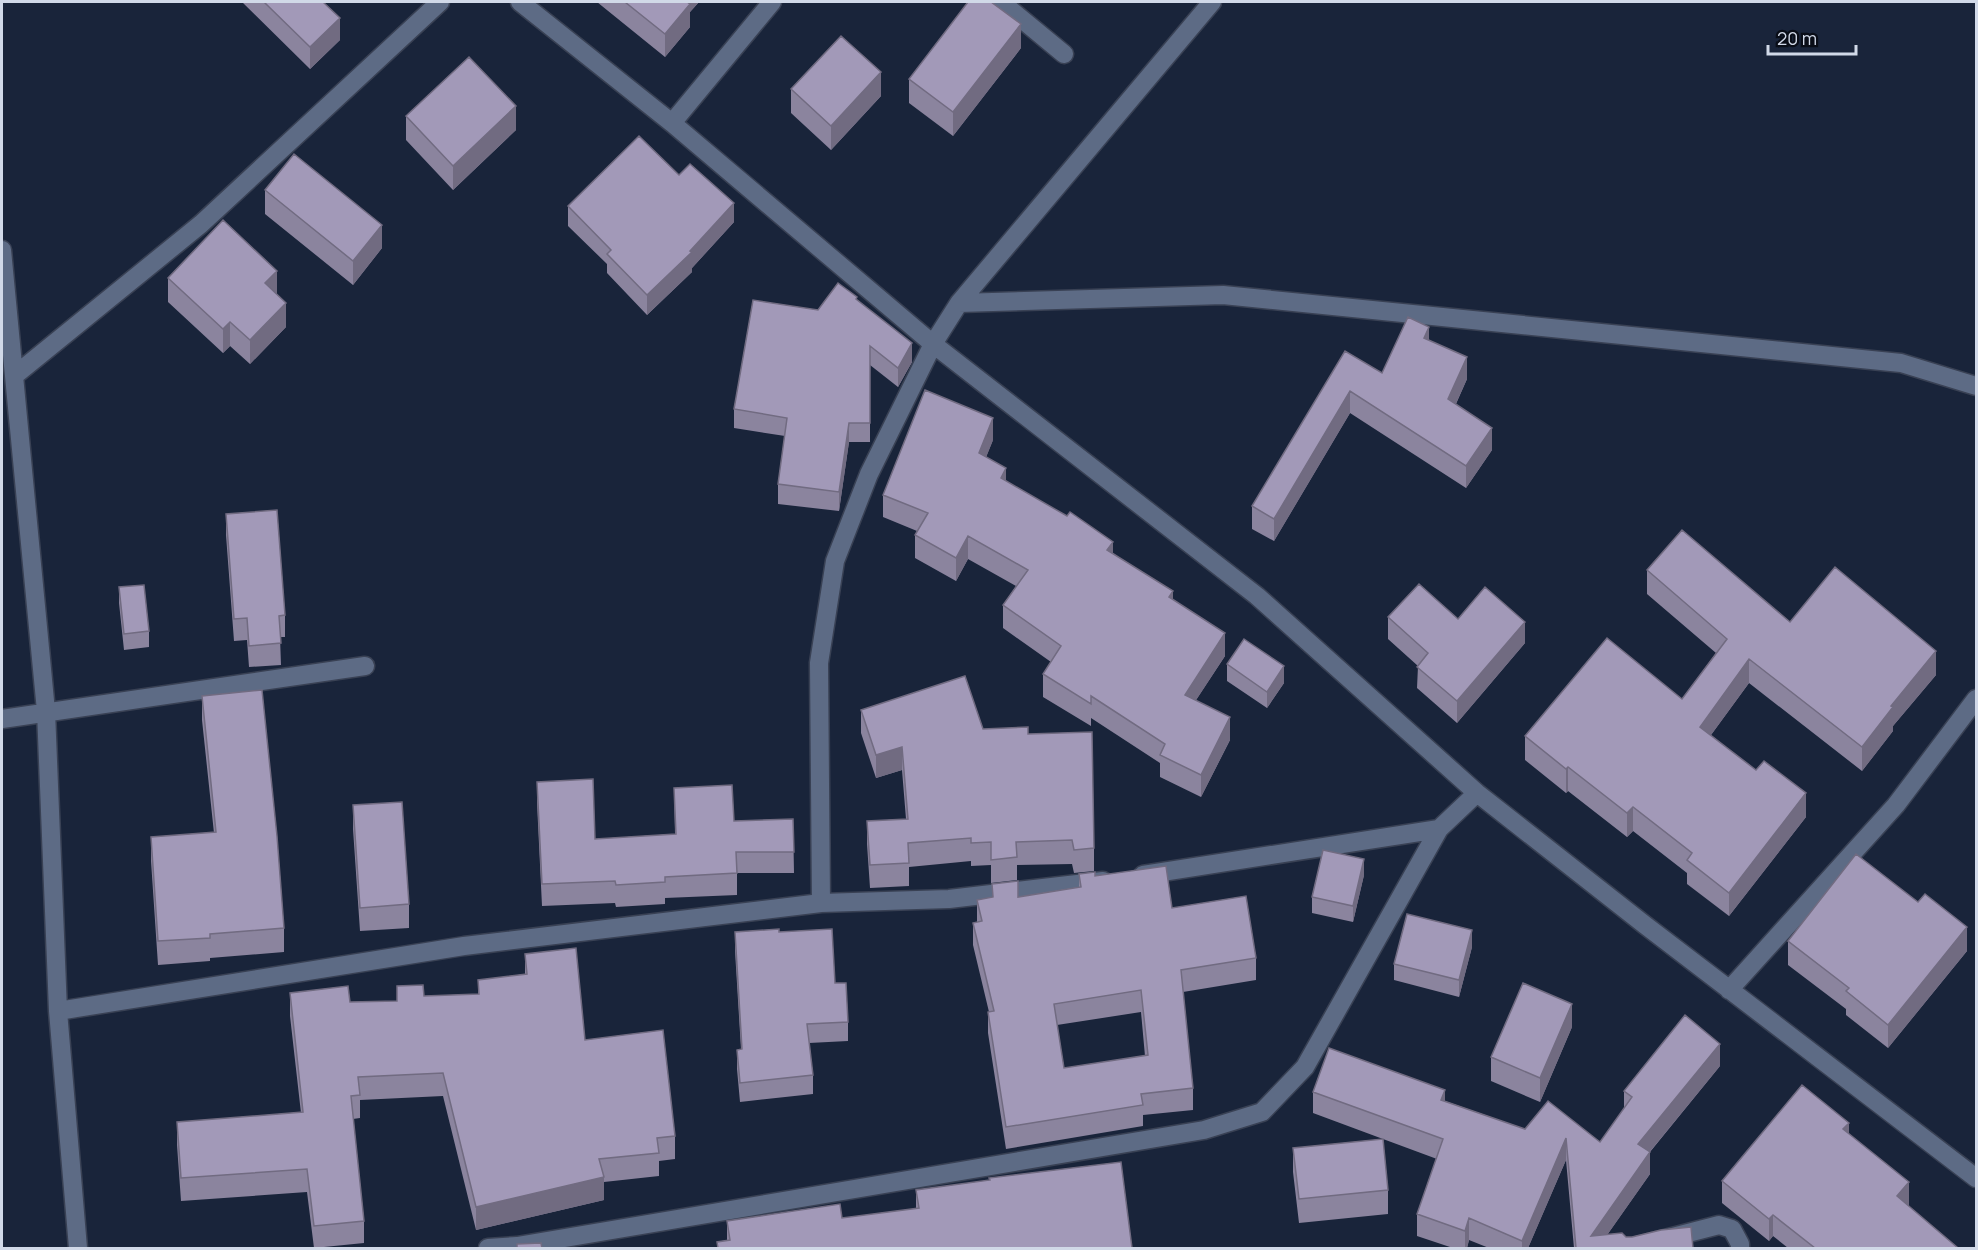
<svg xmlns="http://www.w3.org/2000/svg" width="1978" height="1250" font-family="Manrope,sans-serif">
	<rect width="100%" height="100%" fill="#19243a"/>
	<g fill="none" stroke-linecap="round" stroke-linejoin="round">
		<!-- street casing -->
		<g stroke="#394154" stroke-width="21">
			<path id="street" d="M 520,2 L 672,123 L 933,344 L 1257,596 L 1477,793 L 1645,925 L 1976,1178
				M 1001,2 L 1064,54
				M 672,123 L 772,2
				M 2,250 L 46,711 L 58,1011 L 78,1248
				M 959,303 L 1223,295 L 1901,363 L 1976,386
				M 14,376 L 201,224 L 440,2
				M 2,719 L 365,666
				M 1143,875 L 1439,829
				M 821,903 L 819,663 L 835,561 L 869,474 L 933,344 L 959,303 L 1212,2
				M 1729,990 L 1896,805 L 1976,699
				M 58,1011 L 464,946 L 821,903 L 949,899 L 1103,881
				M 488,1248 L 517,1246 L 1204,1130 L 1262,1112 L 1305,1067 L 1439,829 L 1477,793
				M 1630,1248 L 1719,1225 L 1732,1229 L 1740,1244 L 1740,1248"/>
		</g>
		<!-- street -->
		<use href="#street" stroke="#5d6b85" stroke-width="18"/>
	</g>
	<!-- wall -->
	<path fill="#8b849e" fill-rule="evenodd" d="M 242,2 L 323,2 L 340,40 L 310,69 Z
		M 597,2 L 699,2 L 690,12 L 690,27 L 665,57 Z
		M 1021,48 L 953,136 L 909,103 L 909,79 Z
		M 791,89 L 881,96 L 831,150 L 791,113 Z
		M 406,116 L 516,130 L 453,190 L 406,140 Z
		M 679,175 L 734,222 L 692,268 L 692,272 L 647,315 L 607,273 L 607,264 L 568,226 L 568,206 Z
		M 265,190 L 382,248 L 353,285 L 265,214 Z
		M 168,278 L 277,294 L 286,327 L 250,364 L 230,346 L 223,353 L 168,302 Z
		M 857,301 L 912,362 L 898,387 L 870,365 L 870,442 L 849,442 L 839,511 L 778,504 L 778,484 L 785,436 L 734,428 L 734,409 Z
		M 1429,340 L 1467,379 L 1456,404 L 1492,450 L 1466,488 L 1350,413 L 1274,541 L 1252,529 L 1252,506 L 1345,351 L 1382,373 Z
		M 993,440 L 986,457 L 1006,481 L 1113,553 L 1173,600 L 1225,656 L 1196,700 L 1230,740 L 1201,797 L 1160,777 L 1160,763 L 1091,718 L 1091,726 L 1043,697 L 1043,674 L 1051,662 L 1003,628 L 1003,605 L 1016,586 L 968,559 L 956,581 L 915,558 L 915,535 L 917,531 L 883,517 L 883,495 Z
		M 226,514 L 285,615 L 285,637 L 280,637 L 281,665 L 249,667 L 247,640 L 234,641 L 226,535 Z
		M 1647,570 L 1936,675 L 1893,726 L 1893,731 L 1862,771 L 1749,683 L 1711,735 L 1806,817 L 1729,916 L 1687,884 L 1687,873 L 1633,831 L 1627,837 L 1568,791 L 1566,793 L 1525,760 L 1525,736 L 1682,699 L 1716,653 L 1647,594 Z
		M 119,587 L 149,631 L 149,647 L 124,650 L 119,603 Z
		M 1388,617 L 1458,619 L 1525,643 L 1457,723 L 1417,688 L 1418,666 L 1388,639 Z
		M 1227,664 L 1284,683 L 1267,708 L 1227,681 Z
		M 202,696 L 284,928 L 284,952 L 210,958 L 210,961 L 158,965 L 151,861 L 151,837 L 214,833 L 202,720 Z
		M 861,710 L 983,729 L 1028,734 L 1094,848 L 1094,871 L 1074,873 L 1072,864 L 1017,865 L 1017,880 L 991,883 L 991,865 L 971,866 L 971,861 L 909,867 L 909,886 L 870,888 L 867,844 L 867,821 L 906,819 L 902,770 L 876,778 L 861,733 Z
		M 537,782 L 595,839 L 675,834 L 674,788 L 734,821 L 793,819 L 794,873 L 737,873 L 737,895 L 665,898 L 665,904 L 616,907 L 615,903 L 542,906 L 537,803 Z
		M 353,805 L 409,904 L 409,928 L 360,931 L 353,829 Z
		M 1079,874 L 1095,876 L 1172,908 L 1256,958 L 1256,980 L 1183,992 L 1193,1088 L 1193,1110 L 1143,1115 L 1143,1126 L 1006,1149 L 988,1033 L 988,1012 L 989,1012 L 973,945 L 973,923 L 977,922 L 977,900 L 1018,897 L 1079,887 ZM 1141,1012 L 1145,1056 L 1064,1068 L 1057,1025 Z
		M 1364,875 L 1353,922 L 1312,913 L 1312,897 Z
		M 735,932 L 779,932 L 835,983 L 848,1022 L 848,1041 L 809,1043 L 813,1075 L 813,1094 L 740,1102 L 737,1069 L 737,1050 L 741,1049 L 735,951 Z
		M 1788,941 L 1967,951 L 1888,1048 L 1846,1015 L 1846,1009 L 1788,965 Z
		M 1472,947 L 1459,997 L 1394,980 L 1394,964 Z
		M 525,954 L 585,1040 L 675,1136 L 675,1159 L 659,1161 L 659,1176 L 604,1182 L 604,1200 L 476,1230 L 443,1096 L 360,1100 L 360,1118 L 353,1119 L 364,1221 L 364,1243 L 314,1248 L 307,1192 L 181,1201 L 177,1145 L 177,1122 L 301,1113 L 290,1016 L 290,993 L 350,1002 L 397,1001 L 397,986 L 424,996 L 478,994 L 478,980 L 525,974 Z
		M 1572,1027 L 1540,1102 L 1491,1081 L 1491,1057 Z
		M 1720,1066 L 1650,1152 L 1650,1174 L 1607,1235 L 1626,1237 L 1693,1248 L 1574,1248 L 1566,1160 L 1528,1248 L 1489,1248 L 1469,1240 L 1467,1248 L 1453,1248 L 1417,1236 L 1417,1214 L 1437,1159 L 1383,1139 L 1388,1190 L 1388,1214 L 1299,1223 L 1293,1172 L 1293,1148 L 1383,1139 L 1313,1113 L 1313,1092 L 1445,1101 L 1525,1129 L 1600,1142 L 1624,1109 L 1624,1091 Z
		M 1849,1134 L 1909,1204 L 1908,1206 L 1958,1248 L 1788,1248 L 1773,1236 L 1769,1241 L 1722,1203 L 1722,1181 Z
		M 916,1190 L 1132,1248 L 717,1248 L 717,1242 L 727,1240 L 727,1221 L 842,1218 L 916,1209 Z"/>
	<!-- shaded-wall -->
	<path fill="#716b81" d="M 683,2 L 699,2 L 690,12 L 690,27 L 665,57 L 665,34 Z
		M 340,18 L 340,40 L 310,69 L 310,47 Z
		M 1021,24 L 1021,48 L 953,136 L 953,112 Z
		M 881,72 L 881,96 L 831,150 L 831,126 Z
		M 516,106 L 516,130 L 453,190 L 453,166 Z
		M 734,203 L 734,222 L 692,268 L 692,272 L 647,315 L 647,295 L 690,251 Z
		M 382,225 L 382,248 L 353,285 L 353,261 Z
		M 277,271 L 277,294 L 265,283 Z
		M 286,303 L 286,327 L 250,364 L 250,340 Z
		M 230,322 L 230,346 L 223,353 L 223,329 Z
		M 1429,327 L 1429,349 L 1424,338 Z
		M 912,343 L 912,362 L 898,387 L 898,368 Z
		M 1467,357 L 1467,379 L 1448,421 L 1448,399 Z
		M 1350,391 L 1350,413 L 1274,541 L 1274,519 Z
		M 993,418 L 993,440 L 979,475 L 979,453 Z
		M 849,423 L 849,442 L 839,511 L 839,492 Z
		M 1492,428 L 1492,450 L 1466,488 L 1466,466 Z
		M 1006,468 L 1006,490 L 1001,478 Z
		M 968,536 L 968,559 L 956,581 L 956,558 Z
		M 1113,542 L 1113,564 L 1107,550 Z
		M 1173,591 L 1173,613 L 1169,597 Z
		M 1525,622 L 1525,643 L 1457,723 L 1457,701 Z
		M 1225,633 L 1225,656 L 1185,717 L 1185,695 Z
		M 1936,651 L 1936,675 L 1893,726 L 1893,731 L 1862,771 L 1862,747 L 1891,706 Z
		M 1749,659 L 1749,683 L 1700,750 L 1700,727 Z
		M 1284,666 L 1284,683 L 1267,708 L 1267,692 Z
		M 1230,717 L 1230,740 L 1201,797 L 1201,775 Z
		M 902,747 L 902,770 L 876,778 L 876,755 Z
		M 1568,767 L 1568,791 L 1566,793 L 1566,769 Z
		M 1806,793 L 1806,817 L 1729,916 L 1729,893 Z
		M 1633,807 L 1633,831 L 1627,837 L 1627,813 Z
		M 1364,859 L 1364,875 L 1353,922 L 1353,906 Z
		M 1967,927 L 1967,951 L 1888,1048 L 1888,1025 Z
		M 1472,930 L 1472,947 L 1459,997 L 1459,980 Z
		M 1572,1004 L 1572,1027 L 1540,1102 L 1540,1078 Z
		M 1720,1044 L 1720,1066 L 1638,1166 L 1638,1144 Z
		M 1445,1090 L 1445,1112 L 1441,1100 Z
		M 1849,1123 L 1849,1145 L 1843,1129 Z
		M 1566,1138 L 1566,1160 L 1528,1248 L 1522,1248 L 1522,1241 Z
		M 1650,1152 L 1650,1174 L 1598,1248 L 1591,1236 Z
		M 604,1177 L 604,1200 L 476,1230 L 476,1207 Z
		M 1909,1182 L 1909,1204 L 1897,1218 L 1897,1196 Z
		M 1773,1215 L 1773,1236 L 1769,1241 L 1769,1219 Z
		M 1469,1218 L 1469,1240 L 1467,1248 L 1465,1248 L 1465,1231 Z"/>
	<!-- building -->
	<path fill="#a299b8" stroke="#716b81" stroke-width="1.5" fill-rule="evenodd" d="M 264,2 L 323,2 L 340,18 L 310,47 Z
		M 625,2 L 687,2 L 690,4 L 665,34 Z
		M 968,2 L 991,2 L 1021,24 L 953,112 L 909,79 Z
		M 841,36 L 881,72 L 831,126 L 791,89 Z
		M 469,57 L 516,106 L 453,166 L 406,116 Z
		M 639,136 L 679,175 L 690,164 L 734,203 L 690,251 L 692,252 L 647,295 L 607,254 L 611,250 L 568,206 Z
		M 294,154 L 382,225 L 353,261 L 265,190 Z
		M 223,220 L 277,271 L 265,283 L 286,303 L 250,340 L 230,322 L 223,329 L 168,278 Z
		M 838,283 L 857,297 L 856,299 L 912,343 L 898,368 L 870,346 L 870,423 L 849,423 L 839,492 L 778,484 L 787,418 L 734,409 L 753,300 L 818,310 Z
		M 1408,317 L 1429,327 L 1424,338 L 1467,357 L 1448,399 L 1492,428 L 1466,466 L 1350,391 L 1274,519 L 1252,506 L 1345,351 L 1382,373 Z
		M 925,390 L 993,418 L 979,453 L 1006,468 L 1001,478 L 1067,516 L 1070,512 L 1113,542 L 1107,550 L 1173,591 L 1169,597 L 1225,633 L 1185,695 L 1230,717 L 1201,775 L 1160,755 L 1165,744 L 1091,696 L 1091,704 L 1043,674 L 1061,646 L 1003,605 L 1028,570 L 968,536 L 956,558 L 915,535 L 928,513 L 883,495 Z
		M 277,510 L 285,615 L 279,616 L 281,643 L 249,646 L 247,618 L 234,619 L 226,514 Z
		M 1682,530 L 1790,622 L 1835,567 L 1936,651 L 1891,706 L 1893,707 L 1862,747 L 1749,659 L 1700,727 L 1756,770 L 1764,761 L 1806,793 L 1729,893 L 1687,860 L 1692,853 L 1633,807 L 1627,813 L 1568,767 L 1566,769 L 1525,736 L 1607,638 L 1682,699 L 1727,639 L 1647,570 Z
		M 1419,584 L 1458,619 L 1485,587 L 1525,622 L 1457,701 L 1417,667 L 1428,653 L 1388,617 Z
		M 144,585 L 149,631 L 124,634 L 119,587 Z
		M 1244,639 L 1284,666 L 1267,692 L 1227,664 Z
		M 965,676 L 983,729 L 1028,727 L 1028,734 L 1092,732 L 1094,848 L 1074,850 L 1072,840 L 1016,842 L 1017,857 L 991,860 L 991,842 L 971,843 L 971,838 L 908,843 L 909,863 L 870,865 L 867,821 L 908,819 L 902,747 L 876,755 L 861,710 Z
		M 262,690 L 277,836 L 284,928 L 210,934 L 210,938 L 158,941 L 151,837 L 216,832 L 202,696 Z
		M 593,779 L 595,839 L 676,834 L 674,788 L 732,785 L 734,821 L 793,819 L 794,852 L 736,852 L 737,873 L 665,877 L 665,882 L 616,885 L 615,881 L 542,884 L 537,782 Z
		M 402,802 L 409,904 L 360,908 L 353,805 Z
		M 1323,850 L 1364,859 L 1353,906 L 1312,897 Z
		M 1856,854 L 1918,902 L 1925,894 L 1967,927 L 1888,1025 L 1846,991 L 1849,988 L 1788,941 Z
		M 1166,866 L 1172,908 L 1246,896 L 1256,958 L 1181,970 L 1193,1088 L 1141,1094 L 1143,1105 L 1006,1127 L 988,1012 L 994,1011 L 973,923 L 982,921 L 977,900 L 993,897 L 992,884 L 1018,881 L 1018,897 L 1081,887 L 1079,874 L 1095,872 L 1095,876 ZM 1141,990 L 1148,1055 L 1064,1068 L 1054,1004 Z
		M 1407,914 L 1472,930 L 1459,980 L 1394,964 Z
		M 779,929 L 779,932 L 832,929 L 835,983 L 846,983 L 848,1022 L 807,1024 L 813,1075 L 740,1083 L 737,1050 L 742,1049 L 735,932 Z
		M 576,948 L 585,1040 L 663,1030 L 675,1136 L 657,1138 L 659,1153 L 599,1159 L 604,1177 L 476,1207 L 443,1073 L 358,1077 L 360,1095 L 351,1096 L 364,1221 L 314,1226 L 307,1169 L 181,1178 L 177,1122 L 303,1112 L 290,993 L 348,986 L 350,1002 L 397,1001 L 397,986 L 423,985 L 424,996 L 479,994 L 478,980 L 527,974 L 525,954 Z
		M 1523,983 L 1572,1004 L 1540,1078 L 1491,1057 Z
		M 1685,1015 L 1720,1044 L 1638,1144 L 1650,1152 L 1591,1236 L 1622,1233 L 1626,1237 L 1632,1237 L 1661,1230 L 1691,1227 L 1693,1248 L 1576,1248 L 1566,1138 L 1522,1241 L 1469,1218 L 1465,1231 L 1417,1214 L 1443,1139 L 1313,1092 L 1329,1048 L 1445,1090 L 1441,1100 L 1525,1129 L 1548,1101 L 1600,1142 L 1632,1097 L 1624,1091 Z
		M 1802,1085 L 1849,1123 L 1843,1129 L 1909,1182 L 1897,1196 L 1958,1248 L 1815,1248 L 1773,1215 L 1769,1219 L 1722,1181 Z
		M 1383,1139 L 1388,1190 L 1299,1199 L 1293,1148 Z
		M 1121,1162 L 1132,1248 L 718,1248 L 717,1242 L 730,1240 L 727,1221 L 840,1204 L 842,1218 L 919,1208 L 916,1190 L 990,1180 L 989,1178 Z
		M 541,1243 L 542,1248 L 517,1248 L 517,1244 Z"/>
	<!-- border -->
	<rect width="1978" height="1250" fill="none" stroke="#d1d9e8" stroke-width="6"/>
	<!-- scale -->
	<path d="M1768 45v9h88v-9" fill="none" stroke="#d1d9e8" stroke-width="3"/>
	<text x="1777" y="45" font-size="18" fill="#d1d9e8" stroke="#090d17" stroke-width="4.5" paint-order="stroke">20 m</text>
</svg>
